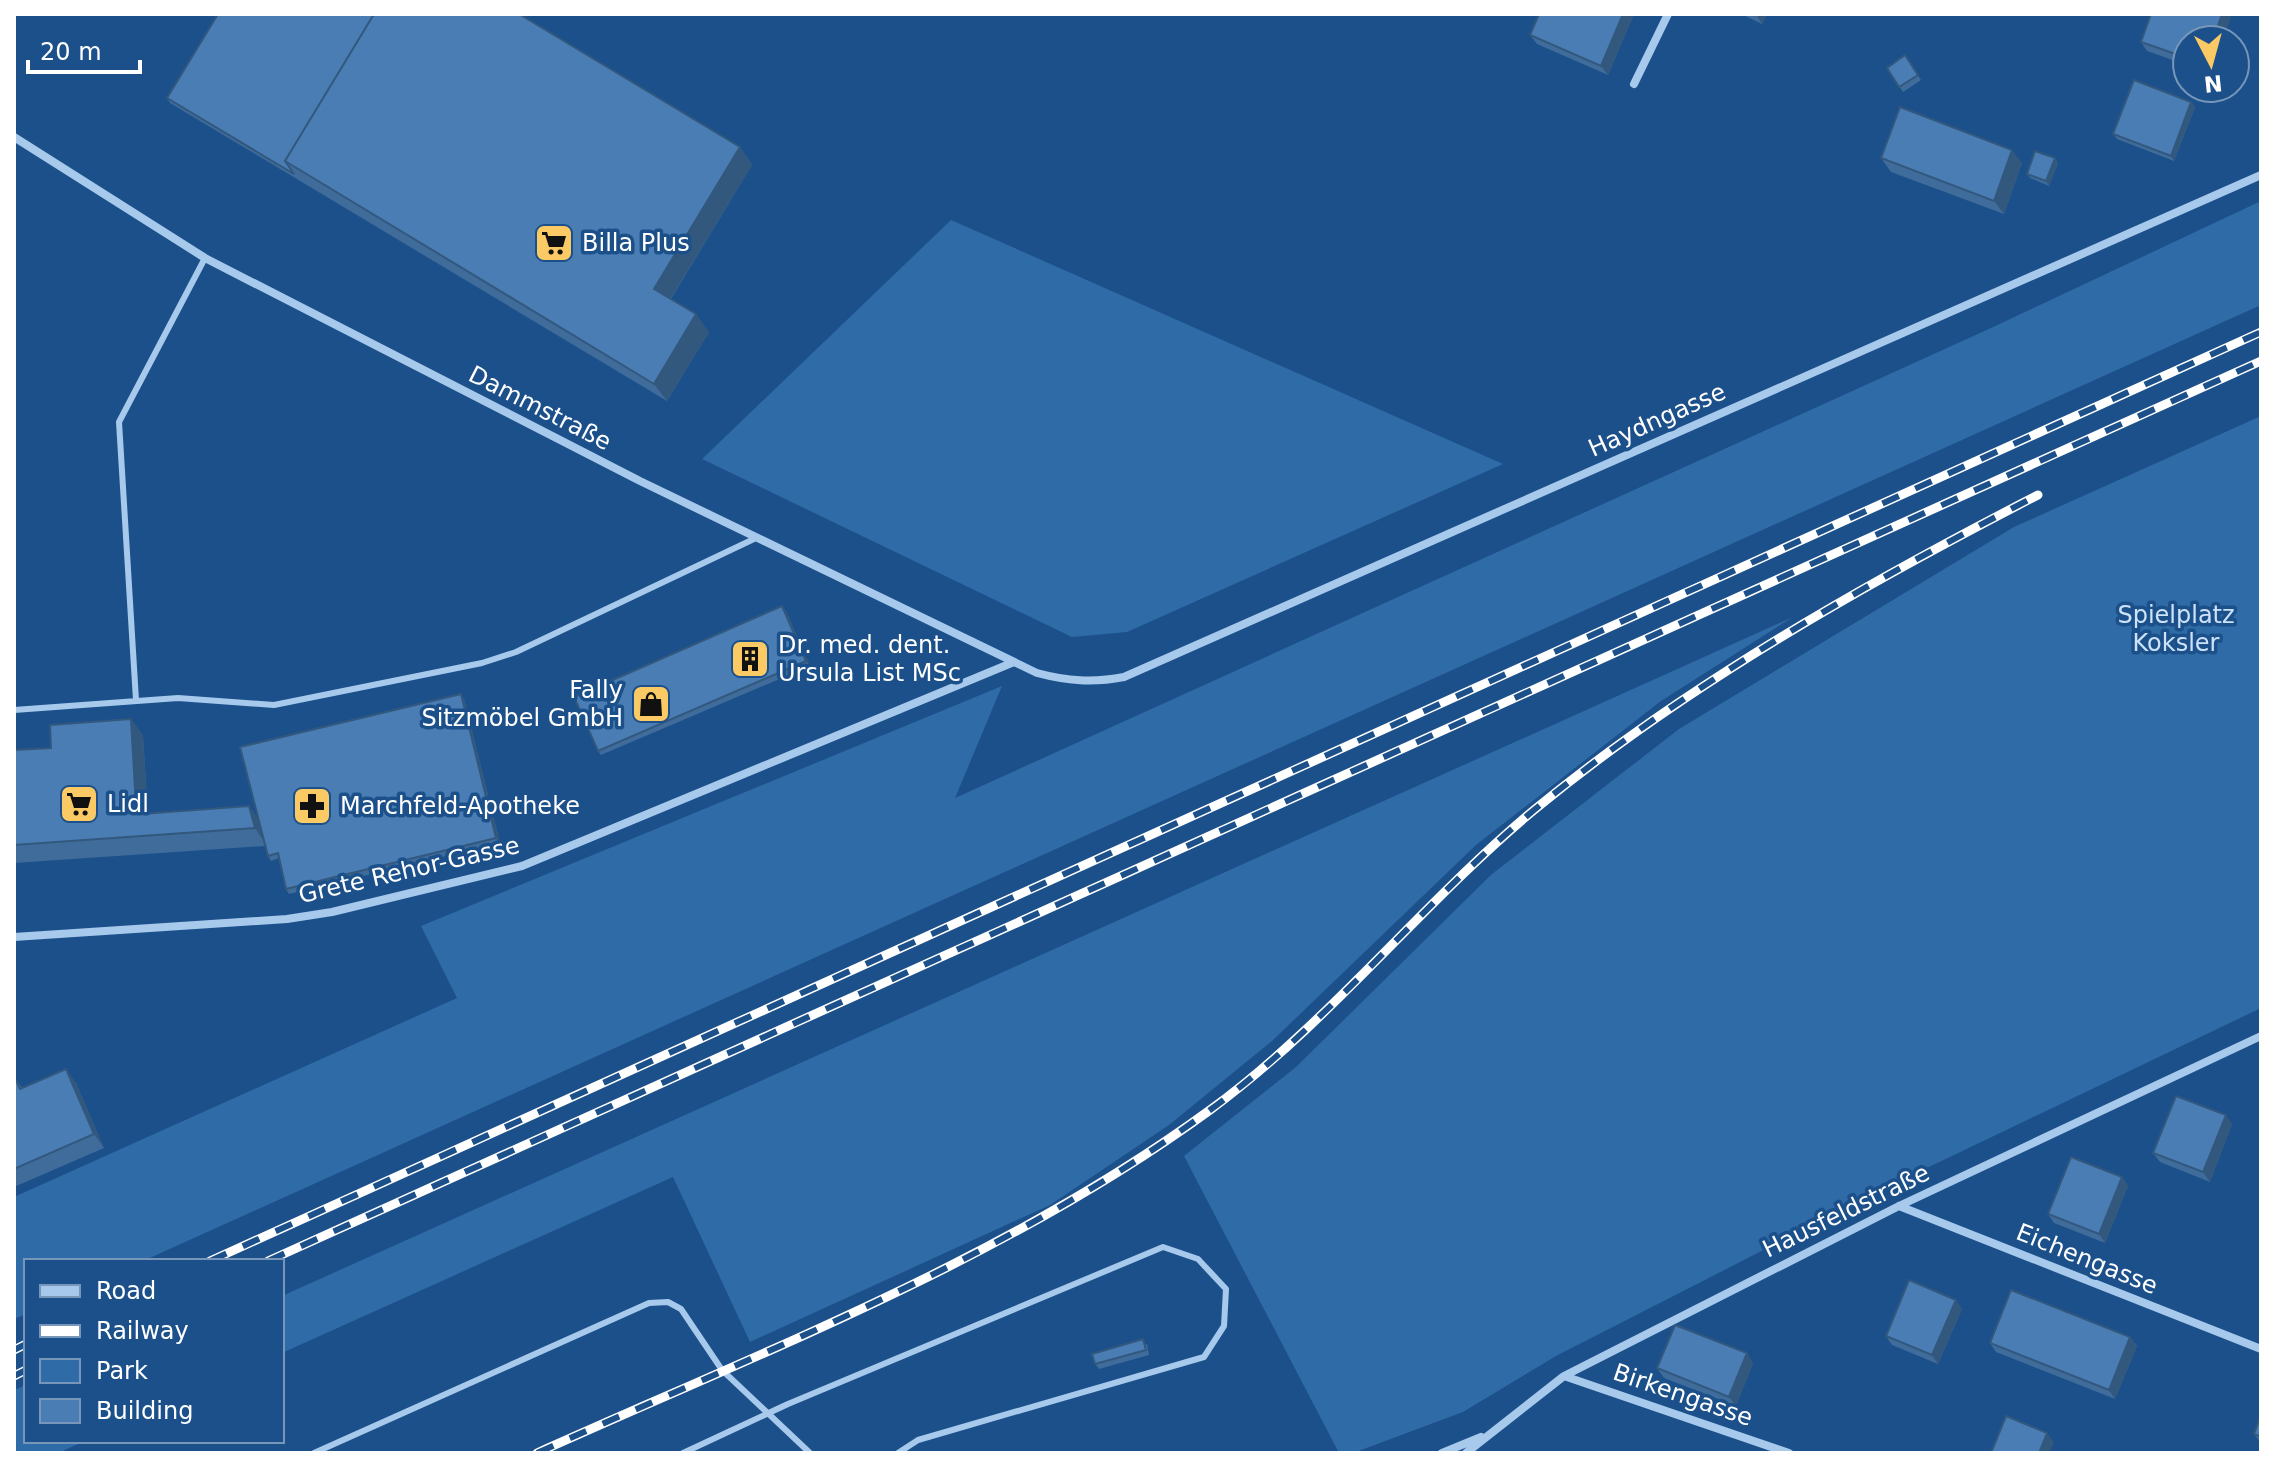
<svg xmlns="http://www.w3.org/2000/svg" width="2275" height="1467" font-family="'DejaVu Sans',sans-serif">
	<rect width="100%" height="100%" fill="#1c508a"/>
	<!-- green -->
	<path fill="#2f6ba7" d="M 2261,201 L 2261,305 L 143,1261 L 26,1261 L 26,1314 L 14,1319 L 14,1197 L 457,998 L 421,926 L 1002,686 L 955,798 L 1991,328 Z
		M 951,220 L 1503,464 L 1127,632 L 1072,637 L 702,459 Z
		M 2261,416 L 2261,1008 L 1885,1188 L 1556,1356 L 1463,1412 L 1353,1453 L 1339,1453 L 1184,1156 L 1296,1067 L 1492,874 L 1679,729 L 2014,527 Z
		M 1793,617 L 1661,701 L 1476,845 L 1272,1041 L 1169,1125 L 1050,1205 L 750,1342 L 673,1177 L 282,1353 L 282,1296 Z
		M 26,1385 L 26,1441 L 85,1441 L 58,1453 L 14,1453 L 14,1390 Z"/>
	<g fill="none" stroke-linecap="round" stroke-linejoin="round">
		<!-- lane -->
		<path stroke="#a7c9ec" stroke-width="6" d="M 136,700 L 119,422 L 205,258
			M 14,710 L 178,698 L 274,705 L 482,663 L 516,652 L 756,538
			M 314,1453 L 649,1303 L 668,1302 L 681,1309 L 722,1370 L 810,1453
			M 683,1453 L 788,1404 L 1163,1247 L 1198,1259 L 1226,1289 L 1224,1326 L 1204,1357 L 918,1440 L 898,1453"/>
		<!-- street -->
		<path stroke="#a7c9ec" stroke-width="8" d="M 1634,84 L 1668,14
			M 14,137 L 205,258 L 640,481 L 1037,673 C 1067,681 1093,683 1124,677 L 2261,175
			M 14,937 L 287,919 L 332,912 L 522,866 L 1014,662
			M 1899,1206 L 2261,1349
			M 1564,1376 L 1789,1453
			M 1442,1453 L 1481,1437
			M 1466,1453 L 1564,1376 L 1899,1206 L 2261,1036"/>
		<!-- rail casing -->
		<g stroke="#fff" stroke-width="9">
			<path id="rail" d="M 210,1261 L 2261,332
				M 268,1261 L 2261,361
				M 14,1350 L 26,1344
				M 14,1376 L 26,1370
				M 537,1453 C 766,1350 1006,1259 1210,1110 C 1329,1023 1421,904 1534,810 C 1686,685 1863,585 2038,495"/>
		</g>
		<!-- rail -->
		<use href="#rail" stroke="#1c508a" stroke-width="6" stroke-dasharray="18" stroke-linecap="butt"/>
	</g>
	<!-- wall -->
	<path fill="#3f6c9b" d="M 1634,14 L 1608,75 L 1537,44 L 1530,35 Z
		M 1741,14 L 1767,14 L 1762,24 Z
		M 2231,17 L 2187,40 L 2187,65 L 2147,51 L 2141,42 Z
		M 1905,55 L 1921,80 L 1903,92 L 1887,68 Z
		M 167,98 L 740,147 L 752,165 L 671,299 L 709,332 L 667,401 L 170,103 Z
		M 2191,102 L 2195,107 L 2174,161 L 2117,139 L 2113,134 Z
		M 1881,158 L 2022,163 L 2004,214 L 1891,172 Z
		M 2055,158 L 2058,163 L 2049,186 L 2030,178 L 2027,174 Z
		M 786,611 L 810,666 L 601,755 L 598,751 Z
		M 461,694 L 464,699 L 500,843 L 289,894 L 286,889 L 279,858 L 271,861 L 268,856 L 265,846 L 14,863 L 14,750 L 51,748 L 131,719 L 143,736 L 148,814 L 249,806 L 258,819 Z
		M 16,1080 L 22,1088 L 76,1083 L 104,1148 L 14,1187 L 14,1081 Z
		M 2232,1124 L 2210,1182 L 2160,1162 L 2153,1153 Z
		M 2122,1177 L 2128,1186 L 2105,1243 L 2054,1223 L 2048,1214 Z
		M 1962,1309 L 1938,1364 L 1892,1345 L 1886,1336 Z
		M 2130,1337 L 2137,1346 L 2115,1399 L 1996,1352 L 1990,1343 Z
		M 1147,1344 L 1149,1355 L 1099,1369 L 1095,1364 Z
		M 1753,1363 L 1736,1406 L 1664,1378 L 1657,1368 Z
		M 2261,1415 L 2261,1443 L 2254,1434 Z"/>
	<!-- shaded-wall -->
	<path fill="#33587e" d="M 1623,14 L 1634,14 L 1608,75 L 1601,66 Z
		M 1756,14 L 1767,14 L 1762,24 Z
		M 2222,14 L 2229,14 L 2231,17 L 2223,40 L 2213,40 Z
		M 2191,102 L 2195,107 L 2174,161 L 2171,156 Z
		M 740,147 L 752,165 L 666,306 L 654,289 Z
		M 2012,150 L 2022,163 L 2004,214 L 1994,201 Z
		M 2055,158 L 2058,163 L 2049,186 L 2046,181 Z
		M 696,314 L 709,332 L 667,401 L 654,384 Z
		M 782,606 L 786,611 L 810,666 L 806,661 Z
		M 461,694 L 464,699 L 500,843 L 496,838 Z
		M 131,719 L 143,736 L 148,816 L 154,832 L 136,807 Z
		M 249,806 L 262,824 L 267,846 L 255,828 Z
		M 66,1069 L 76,1083 L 104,1148 L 94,1134 Z
		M 2226,1115 L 2232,1124 L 2210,1182 L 2203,1172 Z
		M 2122,1177 L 2128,1186 L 2105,1243 L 2099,1234 Z
		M 1956,1300 L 1962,1309 L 1938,1364 L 1932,1355 Z
		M 2130,1337 L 2137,1346 L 2115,1399 L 2109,1390 Z
		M 1747,1353 L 1753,1363 L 1736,1406 L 1729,1397 Z
		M 2047,1433 L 2054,1442 L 2049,1453 L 2039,1453 Z"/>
	<!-- building -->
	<path fill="#497db4" stroke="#33587e" stroke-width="2" d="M 218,14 L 374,14 L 285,161 L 294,174 L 167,98 Z
		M 374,14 L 519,14 L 740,147 L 654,289 L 696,314 L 654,384 L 285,161 Z
		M 1539,14 L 1623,14 L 1601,66 L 1530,35 Z
		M 2151,14 L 2222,14 L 2213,40 L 2187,40 L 2187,58 L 2141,42 Z
		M 1905,55 L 1918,75 L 1899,87 L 1887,68 Z
		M 2134,80 L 2191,102 L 2171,156 L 2113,134 Z
		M 1900,107 L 2012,150 L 1994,201 L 1881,158 Z
		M 2035,151 L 2055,158 L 2046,181 L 2027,174 Z
		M 782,606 L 806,661 L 598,751 L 574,697 Z
		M 461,694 L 496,838 L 286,889 L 278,853 L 268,856 L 240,747 Z
		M 131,719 L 136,807 L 141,807 L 142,814 L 249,806 L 255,828 L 14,845 L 14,750 L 51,748 L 50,725 Z
		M 66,1069 L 94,1134 L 14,1169 L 14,1081 L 16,1080 L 20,1089 Z
		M 2176,1096 L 2226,1115 L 2203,1172 L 2153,1153 Z
		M 2071,1157 L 2122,1177 L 2099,1234 L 2048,1214 Z
		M 1909,1280 L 1956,1300 L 1932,1355 L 1886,1336 Z
		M 2011,1290 L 2130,1337 L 2109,1390 L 1990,1343 Z
		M 1675,1325 L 1747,1353 L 1729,1397 L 1657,1368 Z
		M 1143,1339 L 1146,1350 L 1095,1364 L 1092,1354 Z
		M 2261,1415 L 2261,1437 L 2254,1434 Z
		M 2006,1416 L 2047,1433 L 2039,1453 L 1991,1453 Z"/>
	<!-- icons -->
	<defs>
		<g id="supermarket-square" transform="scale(2)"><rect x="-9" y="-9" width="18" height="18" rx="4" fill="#fcca64" stroke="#1c508a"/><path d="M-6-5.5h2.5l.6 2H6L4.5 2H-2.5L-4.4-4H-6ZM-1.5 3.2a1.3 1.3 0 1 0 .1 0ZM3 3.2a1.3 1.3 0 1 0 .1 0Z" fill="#111"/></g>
		<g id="building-square" transform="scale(2)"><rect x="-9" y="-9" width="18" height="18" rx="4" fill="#fcca64" stroke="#1c508a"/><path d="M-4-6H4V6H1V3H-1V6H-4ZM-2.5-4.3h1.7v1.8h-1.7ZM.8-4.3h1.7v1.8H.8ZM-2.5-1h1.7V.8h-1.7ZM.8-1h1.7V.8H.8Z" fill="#111"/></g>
		<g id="shop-square" transform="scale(2)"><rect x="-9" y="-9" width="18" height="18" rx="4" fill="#fcca64" stroke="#1c508a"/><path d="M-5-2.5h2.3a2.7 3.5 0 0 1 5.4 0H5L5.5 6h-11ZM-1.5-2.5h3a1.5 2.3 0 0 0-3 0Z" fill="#111"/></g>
		<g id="pharmacy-square" transform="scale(2)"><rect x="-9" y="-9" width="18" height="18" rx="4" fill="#fcca64" stroke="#1c508a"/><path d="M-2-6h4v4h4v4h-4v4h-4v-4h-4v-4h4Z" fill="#111"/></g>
	</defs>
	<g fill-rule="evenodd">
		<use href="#supermarket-square" x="554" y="243"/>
		<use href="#building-square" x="750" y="659"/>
		<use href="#shop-square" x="651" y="704"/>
		<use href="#supermarket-square" x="79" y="804"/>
		<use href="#pharmacy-square" x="312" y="806"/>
	</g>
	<g text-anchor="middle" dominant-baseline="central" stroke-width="7" stroke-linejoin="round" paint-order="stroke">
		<!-- poi labels -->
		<g font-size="24" fill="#fff" stroke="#1c508a" text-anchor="start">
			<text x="582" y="243">Billa Plus</text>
			<text x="778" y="645">Dr. med. dent.<tspan x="778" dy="28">Ursula List MSc</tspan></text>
			<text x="623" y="690" text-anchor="end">Fally<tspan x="623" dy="28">Sitzmöbel GmbH</tspan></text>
			<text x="107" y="804">Lidl</text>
			<text x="340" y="806">Marchfeld-Apotheke</text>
		</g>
		<!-- street labels -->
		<g font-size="24" fill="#fff" stroke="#1c508a">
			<text transform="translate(540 408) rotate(27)">Dammstraße</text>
			<text transform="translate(1657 420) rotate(-24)">Haydngasse</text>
			<text transform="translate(409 870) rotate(-13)">Grete Rehor-Gasse</text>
			<text transform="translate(1846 1211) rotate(-26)">Hausfeldstraße</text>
			<text transform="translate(2087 1259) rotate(22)">Eichengasse</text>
			<text transform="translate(1683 1395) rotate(19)">Birkengasse</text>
		</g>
		<!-- park labels -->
		<g font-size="24" fill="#cce2f9" stroke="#1c508a">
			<text x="2176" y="615">Spielplatz<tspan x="2176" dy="28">Koksler</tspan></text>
		</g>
	</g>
	<!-- border -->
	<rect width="2275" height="1467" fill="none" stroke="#ffffff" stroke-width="32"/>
	<!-- legend -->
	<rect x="24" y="1259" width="260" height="184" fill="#1c508a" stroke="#7796b9" stroke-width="2"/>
	<rect x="40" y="1285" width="40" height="12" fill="#a7c9ec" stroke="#7796b9" stroke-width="2"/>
	<text x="96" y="1299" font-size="24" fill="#ffffff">Road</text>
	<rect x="40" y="1325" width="40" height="12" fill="#ffffff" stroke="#7796b9" stroke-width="2"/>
	<text x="96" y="1339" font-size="24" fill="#ffffff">Railway</text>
	<rect x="40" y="1359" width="40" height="24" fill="#2f6ba7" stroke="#7796b9" stroke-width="2"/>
	<text x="96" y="1379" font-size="24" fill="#ffffff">Park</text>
	<rect x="40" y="1399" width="40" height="24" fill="#497db4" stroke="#7796b9" stroke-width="2"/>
	<text x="96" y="1419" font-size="24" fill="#ffffff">Building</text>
	<!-- north arrow -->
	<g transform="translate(2211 64) rotate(174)"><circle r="38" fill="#1c508a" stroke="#7796b9" stroke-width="2"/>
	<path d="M0-6L14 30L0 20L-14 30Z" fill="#fcca64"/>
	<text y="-12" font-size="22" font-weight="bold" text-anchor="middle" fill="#ffffff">N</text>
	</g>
	<!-- scale -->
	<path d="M28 60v12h112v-12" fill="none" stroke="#ffffff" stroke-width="4"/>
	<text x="40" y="60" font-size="24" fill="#ffffff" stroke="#1c508a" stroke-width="6" paint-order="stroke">20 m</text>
</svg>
